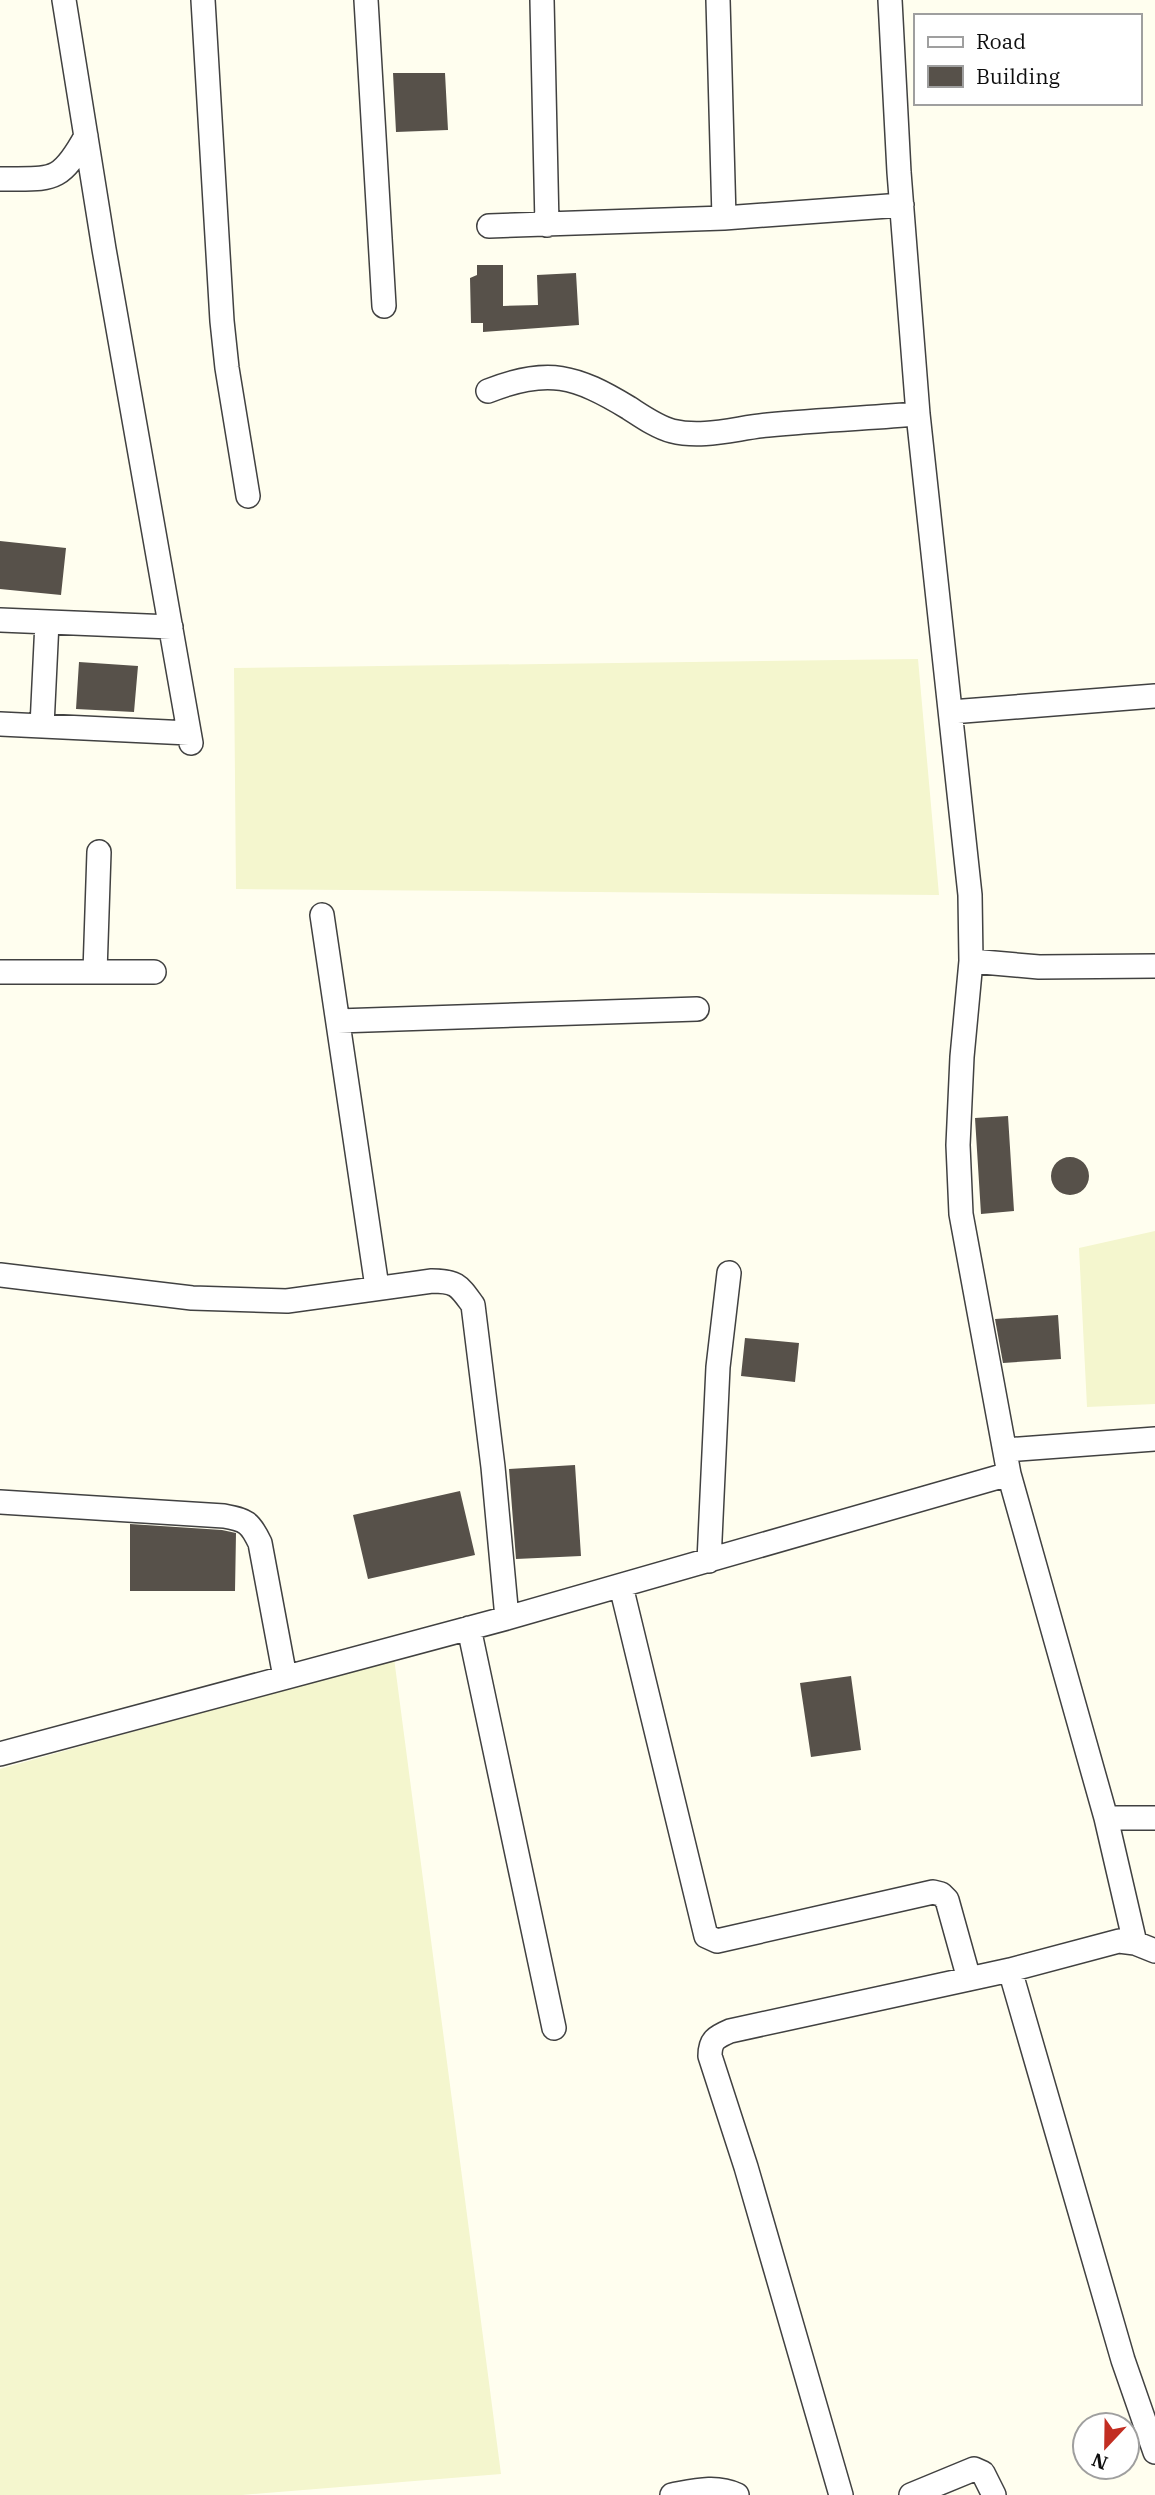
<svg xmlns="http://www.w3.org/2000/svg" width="1155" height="2495" font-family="'IBM Plex Serif',serif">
	<rect width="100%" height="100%" fill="#fffeef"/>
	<!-- farmland -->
	<path fill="#f4f6ce" d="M 918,659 L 939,895 L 236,889 L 234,668 Z
		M 1155,1231 L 1155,1404 L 1087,1407 L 1079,1248 Z
		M 394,1658 L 501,2474 L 242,2495 L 0,2495 L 0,1769 Z"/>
	<!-- building -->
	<path fill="#57514a" d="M 393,73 L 445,73 L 448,130 L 396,132 Z
		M 477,265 L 503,265 L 503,306 L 538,305 L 537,275 L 576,273 L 579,325 L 483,332 L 483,323 L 471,323 L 470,278 L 477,275 Z
		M 0,541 L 66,548 L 61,595 L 0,589 Z
		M 79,662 L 138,666 L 134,712 L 76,709 Z
		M 1008,1116 L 1014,1211 L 981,1214 L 975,1118 Z
		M1051 1176a19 19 0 1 1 38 0a19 19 0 1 1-38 0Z
		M 1058,1315 L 1061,1359 L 1003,1363 L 995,1319 Z
		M 745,1338 L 799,1343 L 795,1382 L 741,1376 Z
		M 575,1465 L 581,1556 L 516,1559 L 509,1469 Z
		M 460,1491 L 475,1555 L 368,1579 L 353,1515 Z
		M 130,1524 L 222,1530 L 236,1533 L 235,1591 L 130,1591 Z
		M 851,1676 L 861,1750 L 811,1757 L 800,1683 Z"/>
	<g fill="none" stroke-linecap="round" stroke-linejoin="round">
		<!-- minor casing -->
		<g stroke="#414141" stroke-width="26">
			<path id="minor" d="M 64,0 L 104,249 L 191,743
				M 203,0 L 222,321 L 227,368 L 248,496
				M 366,0 L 384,306
				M 542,0 L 547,225
				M 718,0 L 724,218
				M 890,0 L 899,172 L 918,414 L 970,895 L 971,961 L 962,1057 L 958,1145 L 961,1214 L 1009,1474 L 1106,1818 L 1135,1943
				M 0,179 C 52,178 59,185 86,136
				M 489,226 L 724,218 L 902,205
				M 488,391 C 548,367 576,376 629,408 C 643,417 657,427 672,431 C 703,439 736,428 768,425 C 818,420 868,418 918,414
				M 0,620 L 171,627
				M 951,712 L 1155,696
				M 0,724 L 189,733
				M 42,726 L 47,622
				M 322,915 L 377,1287
				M 971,961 L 1039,967 L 1155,966
				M 0,972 L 154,972
				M 95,972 L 99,852
				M 338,1021 L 697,1009
				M 0,1275 L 192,1298 L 287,1301 L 432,1281 C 457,1281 459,1286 473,1305 L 493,1467 L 507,1618
				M 1005,1450 L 1155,1439
				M 0,1502 L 224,1516 C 246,1520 250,1522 260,1543 L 285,1677
				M 709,1561 L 718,1367 L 729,1273
				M 621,1586 L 706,1936 L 717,1941 L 933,1892 L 941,1894 L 947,1900 L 969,1979
				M 469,1628 L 554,2028
				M 0,1754 L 507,1618 L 1009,1474
				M 1106,1818 L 1155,1818
				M 1010,1970 L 1123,2360 L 1155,2452
				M 672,2495 C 694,2491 716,2485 737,2495
				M 841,2495 L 746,2167 L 710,2056 C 710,2040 716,2037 730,2031 L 1010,1970 L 1119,1941 L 1135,1943 L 1155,1951
				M 911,2495 L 974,2469 L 983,2473 L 994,2495"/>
		</g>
		<!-- minor -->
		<use href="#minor" stroke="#fff" stroke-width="23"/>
	</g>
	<!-- legend -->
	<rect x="914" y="14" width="228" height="91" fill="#ffffff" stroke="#9f9f9f" stroke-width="2"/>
	<rect x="928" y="37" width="35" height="10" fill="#ffffff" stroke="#9f9f9f" stroke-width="2"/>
	<text x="976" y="49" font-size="21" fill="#0e0e0e">Road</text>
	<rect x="928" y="66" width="35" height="21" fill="#57514a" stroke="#9f9f9f" stroke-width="2"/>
	<text x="976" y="84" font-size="21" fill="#0e0e0e">Building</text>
	<!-- north arrow -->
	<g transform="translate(1106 2446) rotate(202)"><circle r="33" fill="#ffffff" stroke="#9f9f9f" stroke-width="2"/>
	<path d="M0-5L12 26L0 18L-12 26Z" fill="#c22e22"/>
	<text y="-10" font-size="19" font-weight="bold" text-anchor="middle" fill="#0e0e0e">N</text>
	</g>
</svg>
